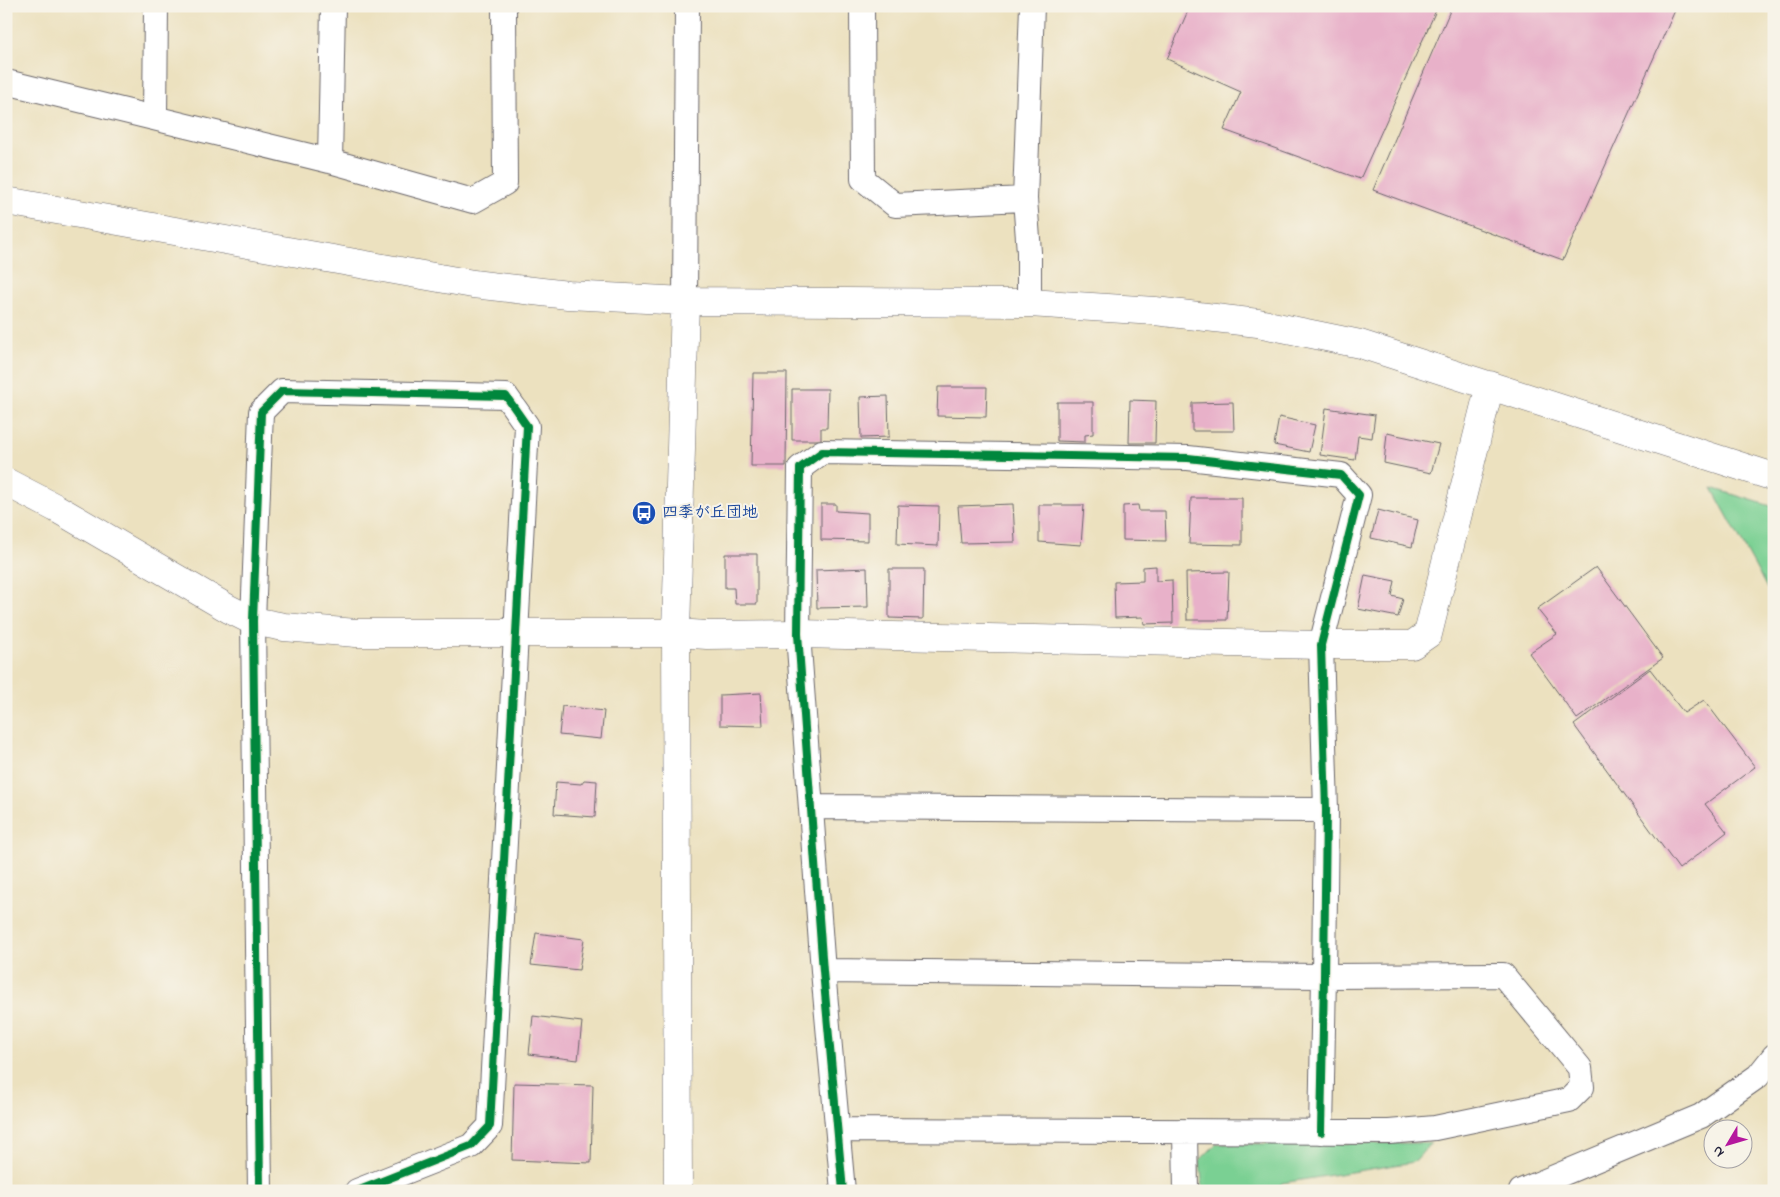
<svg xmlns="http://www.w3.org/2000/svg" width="1780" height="1197" font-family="'Indie Flower','Klee One',sans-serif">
	<rect width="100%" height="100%" fill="#f7f3e8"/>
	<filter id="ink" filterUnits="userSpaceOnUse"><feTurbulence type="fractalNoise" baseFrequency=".02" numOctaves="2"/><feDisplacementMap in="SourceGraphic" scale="10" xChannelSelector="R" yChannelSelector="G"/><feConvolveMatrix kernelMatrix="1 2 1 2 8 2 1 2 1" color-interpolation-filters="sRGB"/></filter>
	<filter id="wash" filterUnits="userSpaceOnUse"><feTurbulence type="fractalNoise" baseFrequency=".0096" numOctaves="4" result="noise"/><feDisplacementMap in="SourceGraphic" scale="20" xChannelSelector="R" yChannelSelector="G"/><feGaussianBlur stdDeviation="1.12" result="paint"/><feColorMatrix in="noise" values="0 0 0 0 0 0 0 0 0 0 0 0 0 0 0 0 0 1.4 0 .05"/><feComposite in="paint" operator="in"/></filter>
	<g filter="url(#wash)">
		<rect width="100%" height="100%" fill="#ece1bf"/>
		<!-- green -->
		<path fill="#7ad093" stroke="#4e7967" d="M 1712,488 L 1774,507 L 1774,601 Z
			M 1431,1143 L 1414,1162 L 1282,1183 L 1276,1191 L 1203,1191 L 1200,1160 L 1216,1144 Z"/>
		<g id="blocks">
			<!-- building -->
			<path fill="#e8b1c9" d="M 1190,6 L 1438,6 L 1360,179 L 1224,130 L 1241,92 L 1167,59 Z
				M 1452,6 L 1677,6 L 1563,260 L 1373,190 Z
				M 753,373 L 787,373 L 786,466 L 751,466 Z
				M 938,387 L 987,387 L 986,417 L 937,416 Z
				M 792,389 L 828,389 L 827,428 L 821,428 L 821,440 L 792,440 Z
				M 888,396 L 889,437 L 861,438 L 860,397 Z
				M 1130,400 L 1156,401 L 1155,443 L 1129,443 Z
				M 1057,402 L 1093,402 L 1093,434 L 1085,435 L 1085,442 L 1057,441 Z
				M 1233,402 L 1234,431 L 1192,431 L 1192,403 Z
				M 1326,408 L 1375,415 L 1372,438 L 1358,436 L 1355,460 L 1320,455 Z
				M 1279,417 L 1315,425 L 1309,452 L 1274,445 Z
				M 1387,433 L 1439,444 L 1431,473 L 1384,463 Z
				M 1191,498 L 1242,498 L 1242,545 L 1189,544 Z
				M 821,504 L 836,504 L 836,511 L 868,513 L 868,541 L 821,540 Z
				M 1013,504 L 1015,542 L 961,543 L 958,506 Z
				M 898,505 L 939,506 L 938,546 L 897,544 Z
				M 1039,505 L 1084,505 L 1081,545 L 1039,542 Z
				M 1138,505 L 1139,511 L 1165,511 L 1166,541 L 1123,540 L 1123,506 Z
				M 1378,510 L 1418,520 L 1412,547 L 1371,538 Z
				M 725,554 L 757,554 L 757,604 L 735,604 L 734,588 L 725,588 Z
				M 1156,566 L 1156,581 L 1172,580 L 1173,623 L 1144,624 L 1143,617 L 1115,618 L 1114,582 L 1143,581 L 1143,567 Z
				M 1596,567 L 1663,658 L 1577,719 L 1529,653 L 1557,634 L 1537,609 Z
				M 867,568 L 868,607 L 817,608 L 816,570 Z
				M 889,569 L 924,569 L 923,619 L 889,618 Z
				M 1229,572 L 1227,620 L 1187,620 L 1186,573 Z
				M 1365,575 L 1395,581 L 1392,596 L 1403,599 L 1398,617 L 1358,609 Z
				M 1650,669 L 1684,713 L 1704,700 L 1755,767 L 1705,804 L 1727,832 L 1679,869 L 1574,725 Z
				M 761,693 L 763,726 L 720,725 L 720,695 Z
				M 562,706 L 604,711 L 601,739 L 559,735 Z
				M 584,780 L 597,781 L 595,817 L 554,814 L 556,782 L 581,784 Z
				M 536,933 L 584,939 L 579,970 L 531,965 Z
				M 533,1016 L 582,1022 L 578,1060 L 529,1054 Z
				M 514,1083 L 593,1085 L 591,1163 L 512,1160 Z"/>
		</g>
	</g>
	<g filter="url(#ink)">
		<use href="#blocks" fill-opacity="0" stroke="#696569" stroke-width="1"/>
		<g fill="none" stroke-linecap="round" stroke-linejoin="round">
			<!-- minor casing -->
			<g stroke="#696569" stroke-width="26">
				<path id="minor" d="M 862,6 L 863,179 L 895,205 L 1025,199
					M 6,82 L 330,161 L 473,201 L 505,183 L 504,6
					M 155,118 L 156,6
					M 330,161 L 333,6
					M 685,301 L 687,6
					M 1029,303 L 1029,252 L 1025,199 L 1032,6
					M 811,807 L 1326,810
					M 823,971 L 1324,976 L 1503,975 L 1580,1068 L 1582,1087 L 1569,1100 L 1435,1128 L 1389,1132 L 838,1130
					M 1185,1132 L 1186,1191
					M 260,1191 L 253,621 L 261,412 L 282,391 L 506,396 L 527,426 L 490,1126 L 471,1146 L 357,1191
					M 843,1191 L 823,971 L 798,634 L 800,468 L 822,452 L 1188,458 L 1341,475 L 1359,495 L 1321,645 L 1326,810 L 1324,976 L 1321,1132
					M 1521,1191 L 1701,1116 L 1758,1076 L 1774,1056"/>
			</g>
			<!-- tertiary casing -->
			<g stroke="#696569" stroke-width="29">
				<path id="tertiary" d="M 6,201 L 473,284 L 568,295 L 685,301 L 1029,303 L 1155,311 L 1258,323 L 1360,344 L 1774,477
					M 6,482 L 56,508 L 229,609 L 253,621 L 284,627 L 356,633 L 676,633 L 707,635 L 798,634 L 1321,645 L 1412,645 L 1428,634 L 1490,385
					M 678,1191 L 676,633 L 685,301"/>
			</g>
			<!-- minor -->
			<use href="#minor" stroke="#fff" stroke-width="24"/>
			<!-- tertiary -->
			<use href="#tertiary" stroke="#fff" stroke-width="28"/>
			<!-- cycleway casing -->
			<g stroke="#f7f3e8" stroke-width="11">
				<path id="cycleway" d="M 260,1191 L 253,621 L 261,412 L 282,391 L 506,396 L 527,426 L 490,1126 L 471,1146 L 357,1191
					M 843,1191 L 823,971 L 798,634 L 800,468 L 822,452 L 1188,458 L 1341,475 L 1359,495 L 1321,645 L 1326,810 L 1324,976 L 1321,1132"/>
			</g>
			<!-- cycleway -->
			<use href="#cycleway" stroke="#00873e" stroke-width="8"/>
		</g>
	</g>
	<!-- icons -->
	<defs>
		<g id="bus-disc" transform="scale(1.25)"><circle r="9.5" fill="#1a4fb4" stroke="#f7f3e8"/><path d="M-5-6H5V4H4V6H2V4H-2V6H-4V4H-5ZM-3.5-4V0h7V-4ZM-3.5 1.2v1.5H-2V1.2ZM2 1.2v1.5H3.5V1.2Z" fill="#fff"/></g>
	</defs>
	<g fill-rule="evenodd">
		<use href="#bus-disc" x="644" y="513"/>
	</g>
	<g text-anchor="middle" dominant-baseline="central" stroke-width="4" stroke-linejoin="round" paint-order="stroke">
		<!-- transit labels -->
		<g font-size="16" font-weight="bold" fill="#164399" stroke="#f7f3e8" text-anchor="start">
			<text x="662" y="513">四季が丘団地</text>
		</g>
	</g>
	<!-- margin -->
	<rect width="1780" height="1197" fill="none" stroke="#f7f3e8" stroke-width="25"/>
	<!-- north arrow -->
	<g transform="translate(1728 1144) rotate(232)"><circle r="24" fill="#f7f3e8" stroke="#a29fa3"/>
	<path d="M0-4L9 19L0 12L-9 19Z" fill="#b5179e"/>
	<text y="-8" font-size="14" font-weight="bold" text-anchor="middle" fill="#22223b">N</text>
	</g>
</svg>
